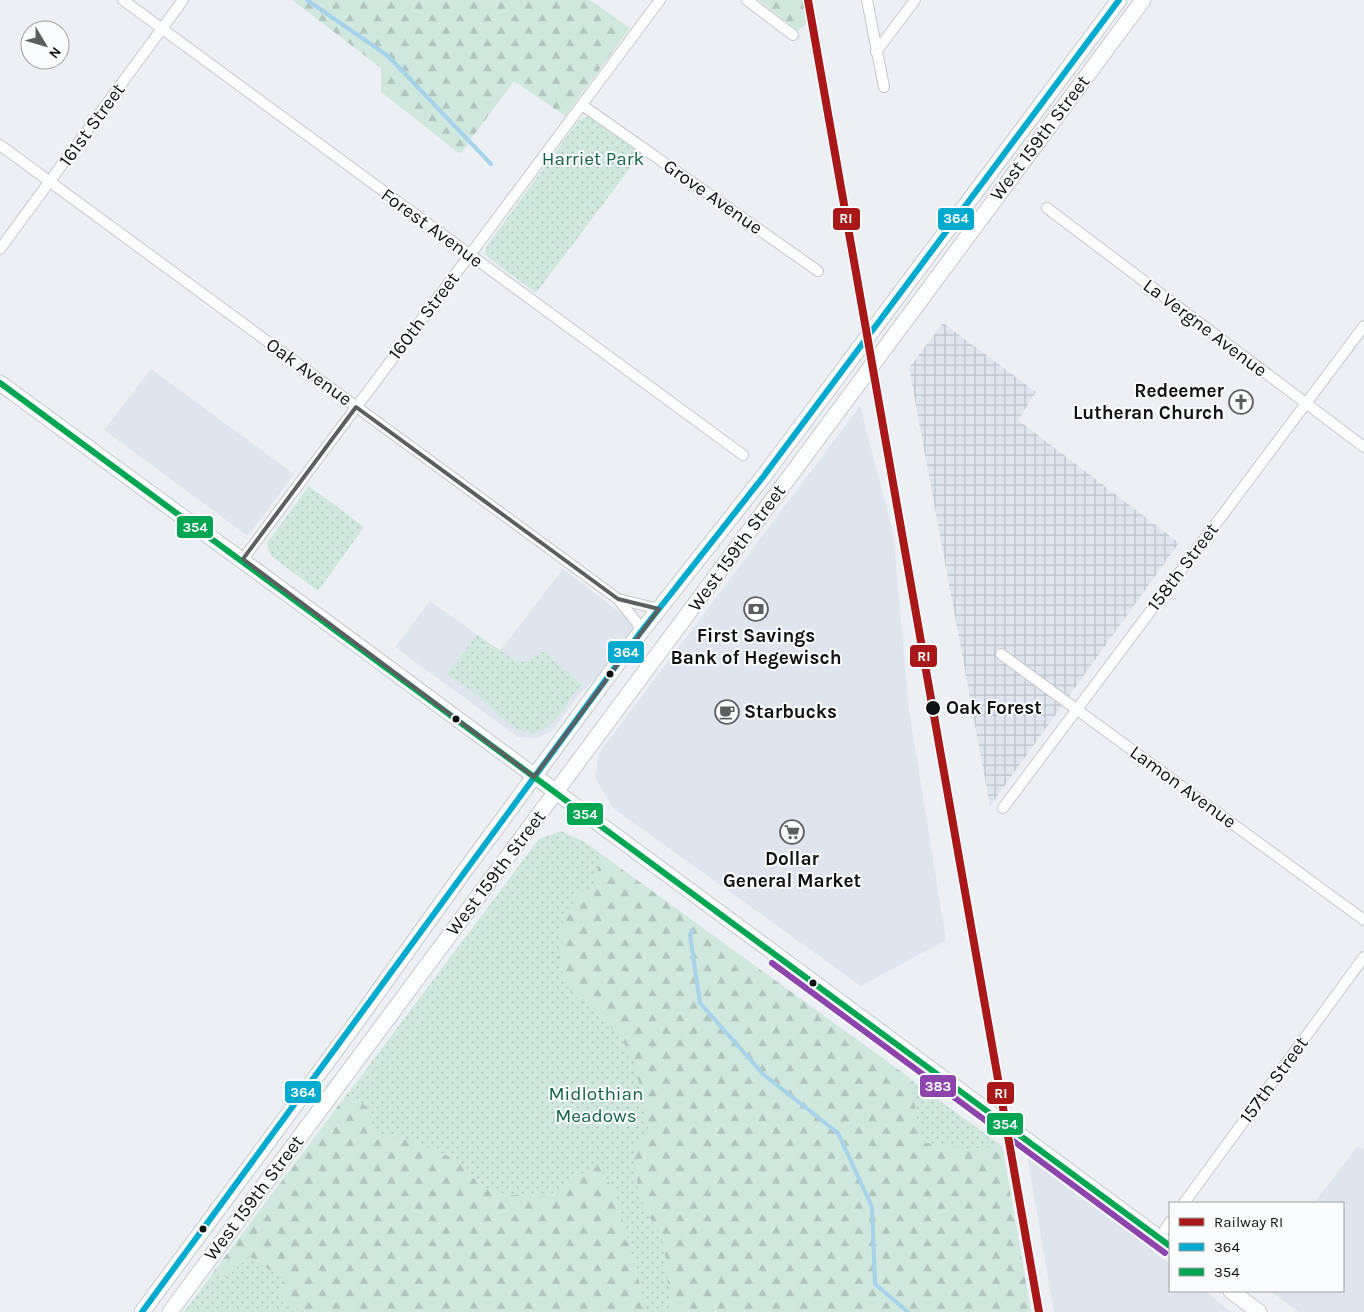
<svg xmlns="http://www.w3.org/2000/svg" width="1364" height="1312" font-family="Karla,sans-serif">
	<defs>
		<pattern id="industrial-grid" width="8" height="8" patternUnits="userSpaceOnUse" patternTransform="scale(1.25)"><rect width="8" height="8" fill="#dee5ef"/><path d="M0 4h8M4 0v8" fill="none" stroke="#bdc3cc"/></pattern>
		<pattern id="green-dots" width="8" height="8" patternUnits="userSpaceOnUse" patternTransform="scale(1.25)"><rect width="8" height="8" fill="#d0e7de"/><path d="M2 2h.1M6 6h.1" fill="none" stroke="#b1c5be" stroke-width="1.8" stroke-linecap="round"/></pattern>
		<pattern id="forest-firs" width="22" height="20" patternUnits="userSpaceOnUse" patternTransform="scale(1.25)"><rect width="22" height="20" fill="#d0e7de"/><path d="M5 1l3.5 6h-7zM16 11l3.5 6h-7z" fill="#b1c5be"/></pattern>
	</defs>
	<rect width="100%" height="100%" fill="#ecf0f4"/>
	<!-- built -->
	<path fill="#dee5ef" d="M 151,369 L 294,474 L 248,536 L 104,430 Z
		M 860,406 L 893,532 L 909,710 L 946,940 L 861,986 L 613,808 L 595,778 L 599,753 Z
		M 563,569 L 637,626 L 599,677 L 580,693 L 553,730 L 537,738 L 518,737 L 395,647 L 430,601 L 500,651 Z
		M 1358,1146 L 1364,1150 L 1364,1312 L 1299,1312 L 1270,1291 L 1343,1291 L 1343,1203 L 1314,1203 Z
		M 1026,1149 L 1170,1264 L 1170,1291 L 1205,1291 L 1231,1312 L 1054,1312 Z"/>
	<!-- industrial -->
	<path fill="url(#industrial-grid)" d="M 943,323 L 1036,392 L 1018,420 L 1179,543 L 990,806 L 909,368 Z"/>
	<!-- green -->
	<path fill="url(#green-dots)" d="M 590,116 L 643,151 L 536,293 L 489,258 L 485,253 L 486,247 L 579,120 Z
		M 309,486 L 364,527 L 318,591 L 271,556 L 267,543 Z
		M 477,635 L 516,661 L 526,662 L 544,651 L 582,685 C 569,697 562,716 547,727 C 522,746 499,713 482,699 C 471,690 459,682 447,674 Z
		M 561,831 L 583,841 L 1002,1146 L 1031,1312 L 184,1312 L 539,839 Z"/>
	<!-- forest -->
	<path fill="url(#forest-firs)" d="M 292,0 L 590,0 L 630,28 L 565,116 L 514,81 L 460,154 L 381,92 L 381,68 Z
		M 759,0 L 804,0 L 807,23 L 798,31 Z
		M 601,854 L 910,1078 L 921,1142 L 970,1149 L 1002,1146 L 1031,1312 L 671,1312 L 664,1245 L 639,1196 L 633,1147 L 648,1128 L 633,1055 L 600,1014 L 571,993 L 558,962 L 563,921 L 580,892 L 594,891 Z
		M 347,1094 L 369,1108 L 374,1133 L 405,1138 L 455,1159 L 481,1186 L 509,1195 L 548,1196 L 597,1164 L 615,1191 L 647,1312 L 309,1312 L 281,1302 L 279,1294 L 285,1280 L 249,1256 L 226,1278 L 212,1274 Z"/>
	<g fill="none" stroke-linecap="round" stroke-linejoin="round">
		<!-- stream -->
		<path stroke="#a4d3ea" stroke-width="4" d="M 307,0 L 388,56 L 491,164
			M 692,930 L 690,935 L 700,1003 L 763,1074 L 838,1133 L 872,1207 L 875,1284 L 908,1312"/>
		<!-- minor casing -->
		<g stroke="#c5c8cb" stroke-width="12">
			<path id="minor" d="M 123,0 L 743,455
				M 747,0 L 793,35
				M 867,0 L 884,87
				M 876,52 L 915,0
				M 582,105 L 818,271
				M 0,145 L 618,599 L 638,624 L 640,633
				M 1047,208 L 1364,447
				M 0,249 L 183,0
				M 243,559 L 660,0
				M 618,599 L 659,609
				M 1001,654 L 1364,920
				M 1003,808 L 1364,326
				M 1184,1203 L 1364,957
				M 1159,1238 L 1170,1222"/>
		</g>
		<!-- primary casing -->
		<g stroke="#c5c8cb" stroke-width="17">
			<path id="primary" d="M 0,383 C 392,668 780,959 1170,1246
				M 1231,1291 L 1259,1312
				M 142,1312 L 350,1031 L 463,873 L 640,633 L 763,477 L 1119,0
				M 170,1312 L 1143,0"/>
		</g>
		<!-- minor -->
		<use href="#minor" stroke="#fcfdfd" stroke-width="10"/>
		<!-- primary -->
		<use href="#primary" stroke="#fcfdfd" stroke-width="15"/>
		<!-- bus-1 casing -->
		<g stroke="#fbfcfe" stroke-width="10">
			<path id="bus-1" d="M 142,1312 L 640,633 L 763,477 L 1119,0"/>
		</g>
		<!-- bus-2 casing -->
		<g stroke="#fbfcfe" stroke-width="10">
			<path id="bus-2" d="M 0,383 L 1170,1246"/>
		</g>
		<!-- bus-3 casing -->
		<g stroke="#fbfcfe" stroke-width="10">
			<path id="bus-3" d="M 772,963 L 1165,1253"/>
		</g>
		<!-- bus-1 -->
		<use href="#bus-1" stroke="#00a9ce" stroke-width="6"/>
		<!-- bus-2 -->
		<use href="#bus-2" stroke="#00a651" stroke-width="6"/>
		<!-- bus-3 -->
		<use href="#bus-3" stroke="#8e44ad" stroke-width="6"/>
		<!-- rail-1 casing -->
		<g stroke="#fbfcfe" stroke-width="11">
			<path id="rail-1" d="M 808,0 L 1039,1312"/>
		</g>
		<!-- rail-1 -->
		<use href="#rail-1" stroke="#a81818" stroke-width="8"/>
	</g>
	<!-- marked area -->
	<path fill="none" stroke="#5c5f62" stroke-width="4" stroke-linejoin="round" d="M 356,407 L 618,599 L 659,609 L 534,777 L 243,559 Z"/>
	<!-- icons -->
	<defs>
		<g id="church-ring" transform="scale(1.25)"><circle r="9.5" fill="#fbfcfe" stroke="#5c5f62" stroke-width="1.5"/><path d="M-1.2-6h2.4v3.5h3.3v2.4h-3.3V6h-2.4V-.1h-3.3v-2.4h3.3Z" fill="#5c5f62"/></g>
		<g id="bank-ring" transform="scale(1.25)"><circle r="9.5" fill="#fbfcfe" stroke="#5c5f62" stroke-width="1.5"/><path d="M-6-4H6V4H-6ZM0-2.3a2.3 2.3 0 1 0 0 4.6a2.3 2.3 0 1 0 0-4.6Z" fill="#5c5f62"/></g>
		<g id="cafe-ring" transform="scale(1.25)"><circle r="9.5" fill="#fbfcfe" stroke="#5c5f62" stroke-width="1.5"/><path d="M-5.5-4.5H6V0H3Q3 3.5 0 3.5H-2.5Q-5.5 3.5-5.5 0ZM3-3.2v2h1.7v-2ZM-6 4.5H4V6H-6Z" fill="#5c5f62"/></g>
		<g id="supermarket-ring" transform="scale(1.25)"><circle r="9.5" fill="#fbfcfe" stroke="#5c5f62" stroke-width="1.5"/><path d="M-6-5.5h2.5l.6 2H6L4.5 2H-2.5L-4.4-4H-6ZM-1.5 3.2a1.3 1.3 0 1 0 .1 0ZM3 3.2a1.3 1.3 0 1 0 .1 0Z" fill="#5c5f62"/></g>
	</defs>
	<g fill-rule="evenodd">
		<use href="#church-ring" x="1241" y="402"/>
		<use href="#bank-ring" x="756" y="609"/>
		<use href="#cafe-ring" x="727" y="712"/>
		<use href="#supermarket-ring" x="792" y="832"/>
	</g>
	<!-- markers -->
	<g fill="#0f1113" stroke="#fbfcfe" stroke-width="2">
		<circle cx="610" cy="674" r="4.5"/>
		<circle cx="933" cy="708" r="8"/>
		<circle cx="456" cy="719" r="4.5"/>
		<circle cx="813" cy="983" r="4.5"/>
		<circle cx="203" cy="1229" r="4.5"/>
	</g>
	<g text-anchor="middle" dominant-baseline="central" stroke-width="4" stroke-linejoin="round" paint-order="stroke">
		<!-- street labels -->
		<g font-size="19" fill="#0f1113" stroke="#fbfcfe">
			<text transform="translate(92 125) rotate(-54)">161st Street</text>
			<text transform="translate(1040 138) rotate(-53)">West 159th Street</text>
			<text transform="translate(713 197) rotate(35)">Grove Avenue</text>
			<text transform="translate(432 228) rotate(36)">Forest Avenue</text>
			<text transform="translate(424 316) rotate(-53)">160th Street</text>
			<text transform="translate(1205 328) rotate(37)">La Vergne Avenue</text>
			<text transform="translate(309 372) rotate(36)">Oak Avenue</text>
			<text transform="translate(737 548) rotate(-54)">West 159th Street</text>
			<text transform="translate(1183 567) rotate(-53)">158th Street</text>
			<text transform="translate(1183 787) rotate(36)">Lamon Avenue</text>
			<text transform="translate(496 873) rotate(-53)">West 159th Street</text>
			<text transform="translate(1274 1080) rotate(-54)">157th Street</text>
			<text transform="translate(254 1198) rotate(-53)">West 159th Street</text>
		</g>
		<!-- park labels -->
		<g font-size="19" fill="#166447" stroke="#fbfcfe">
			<text x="593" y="159">Harriet Park</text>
			<text x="596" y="1094">Midlothian<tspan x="596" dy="22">Meadows</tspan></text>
		</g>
		<!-- poi labels -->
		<g font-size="19" font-weight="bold" fill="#0f1113" stroke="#fbfcfe">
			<text x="1224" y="391" text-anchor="end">Redeemer<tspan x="1224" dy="22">Lutheran Church</tspan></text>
			<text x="756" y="636">First Savings<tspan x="756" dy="22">Bank of Hegewisch</tspan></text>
			<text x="744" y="712" text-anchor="start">Starbucks</text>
			<text x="792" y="859">Dollar<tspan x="792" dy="22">General Market</tspan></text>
		</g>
		<!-- stop labels -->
		<g font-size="19" font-weight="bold" fill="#0f1113" stroke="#fbfcfe" text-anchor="start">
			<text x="946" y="708">Oak Forest</text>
		</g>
	</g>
	<g stroke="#fbfcfe" stroke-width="2">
		<rect x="937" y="207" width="38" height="24" rx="5" fill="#00a9ce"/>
		<rect x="832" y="207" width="29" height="24" rx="5" fill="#a81818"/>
		<rect x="176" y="515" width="38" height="24" rx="5" fill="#00a651"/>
		<rect x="607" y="640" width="38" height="24" rx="5" fill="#00a9ce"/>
		<rect x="909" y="644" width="29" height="24" rx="5" fill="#a81818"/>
		<rect x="566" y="802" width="38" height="24" rx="5" fill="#00a651"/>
		<rect x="919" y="1074" width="38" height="24" rx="5" fill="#8e44ad"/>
		<rect x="284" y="1080" width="38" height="24" rx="5" fill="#00a9ce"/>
		<rect x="986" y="1081" width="29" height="24" rx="5" fill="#a81818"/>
		<rect x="986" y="1112" width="38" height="24" rx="5" fill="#00a651"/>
	</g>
	<g font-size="14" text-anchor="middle" font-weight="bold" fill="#fff">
		<text x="956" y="223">364</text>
		<text x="846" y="223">RI</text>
		<text x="195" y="532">354</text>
		<text x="626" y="657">364</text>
		<text x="924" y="661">RI</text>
		<text x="585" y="819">354</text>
		<text x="938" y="1091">383</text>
		<text x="303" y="1097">364</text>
		<text x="1001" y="1098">RI</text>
		<text x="1005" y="1129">354</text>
	</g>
	<!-- legend -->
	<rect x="1169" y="1202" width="175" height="90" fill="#fbfcfe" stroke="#9d9ea0"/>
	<rect x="1179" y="1218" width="25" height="8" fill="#a81818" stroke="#9d9ea0"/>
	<text x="1214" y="1227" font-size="15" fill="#0f1113">Railway RI</text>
	<rect x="1179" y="1243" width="25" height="8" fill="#00a9ce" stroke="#9d9ea0"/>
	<text x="1214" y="1252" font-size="15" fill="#0f1113">364</text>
	<rect x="1179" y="1268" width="25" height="8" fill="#00a651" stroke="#9d9ea0"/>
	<text x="1214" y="1277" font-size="15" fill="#0f1113">354</text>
	<!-- north arrow -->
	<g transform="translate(45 45) rotate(128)"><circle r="24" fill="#fbfcfe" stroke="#9d9ea0"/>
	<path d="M0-4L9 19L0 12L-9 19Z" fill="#5c5f62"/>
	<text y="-8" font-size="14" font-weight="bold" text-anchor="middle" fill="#0f1113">N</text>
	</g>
</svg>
